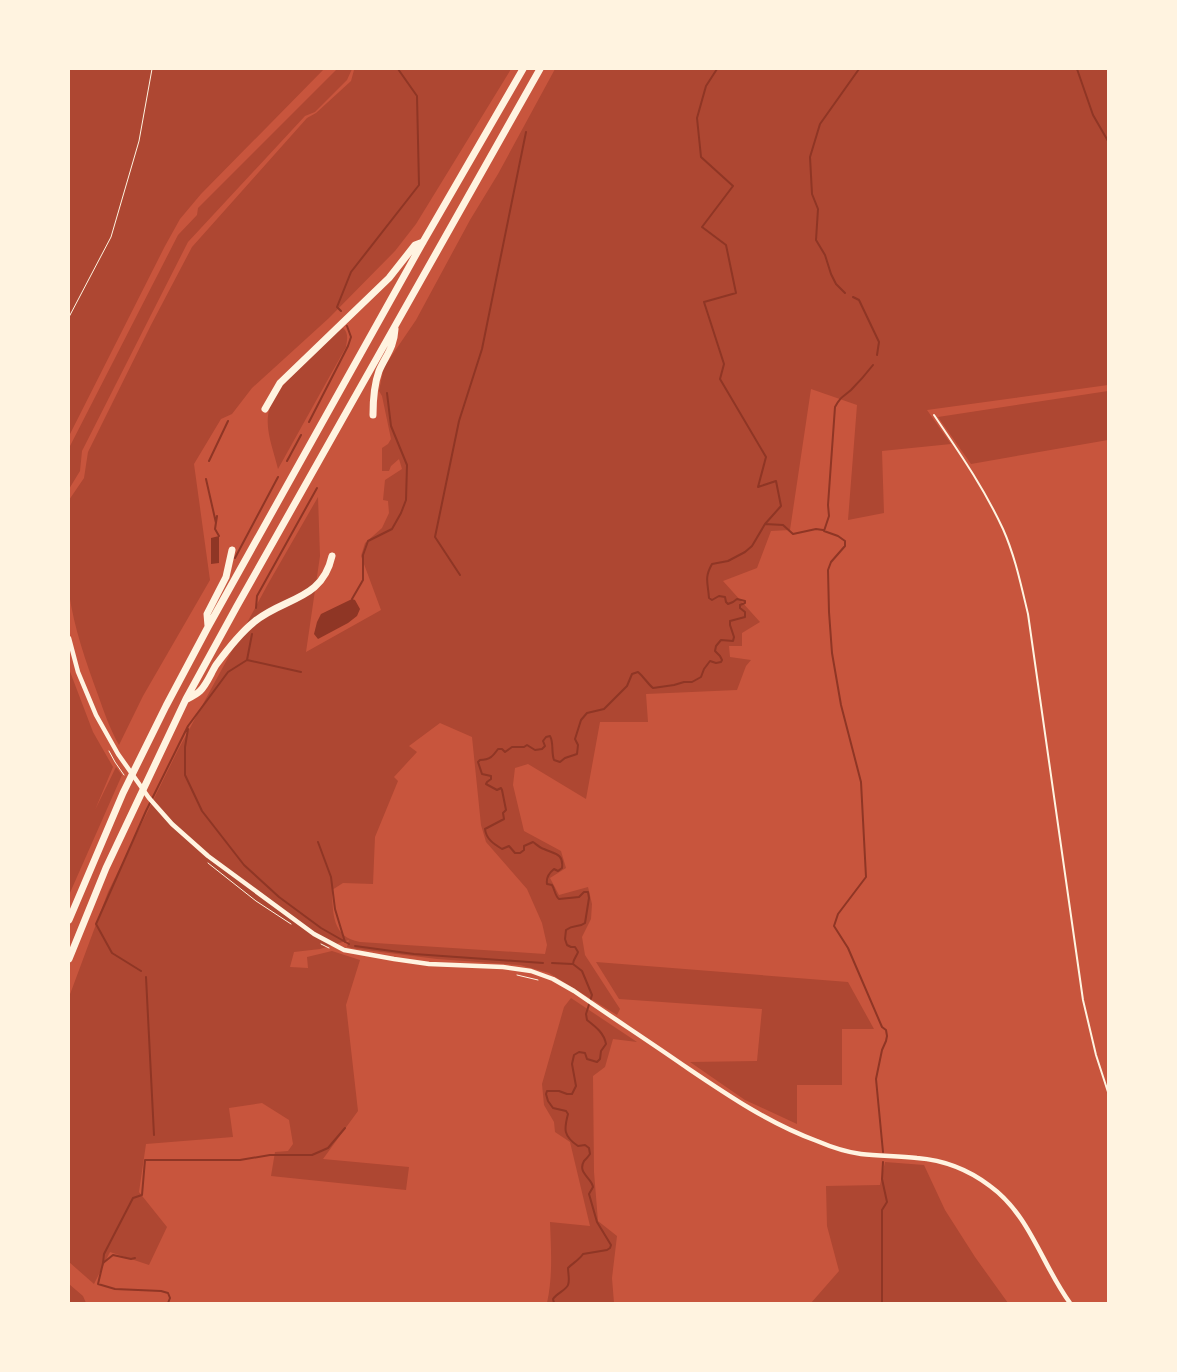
<svg xmlns="http://www.w3.org/2000/svg" width="1177" height="1372" font-family="'Work Sans',sans-serif">
	<rect width="100%" height="100%" fill="#c8553d"/>
	<!-- green -->
	<path fill="#ae4732" fill-rule="evenodd" d="M 69,69 L 324,69 L 201,194 L 180,219 L 165,246 L 69,436 Z
		M 337,69 L 352,69 L 347,80 L 315,112 L 305,116 L 188,242 L 82,451 L 80,471 L 69,489 L 69,448 L 178,235 L 197,215 L 198,208 Z
		M 356,69 L 511,69 L 416,224 L 395,251 L 329,318 L 252,388 L 232,414 L 221,419 L 194,464 L 210,580 L 143,696 L 119,745 C 110,729 104,712 98,695 C 86,662 74,628 69,593 L 69,500 L 84,478 L 88,452 L 151,325 L 192,247 L 307,118 L 316,113 L 351,81 L 354,70 Z
		M 555,69 L 1108,69 L 1108,385 L 927,410 L 951,444 L 882,451 L 884,513 L 848,520 L 857,405 L 811,389 L 790,530 L 771,531 L 757,568 L 723,581 L 760,622 L 742,633 L 742,646 L 729,646 L 730,657 L 751,660 L 746,666 L 737,690 L 646,694 L 648,722 L 600,722 L 586,799 L 528,764 L 515,768 L 513,785 L 524,831 L 561,851 L 566,868 L 550,878 L 559,895 L 588,887 L 592,904 L 591,919 L 582,937 L 585,955 L 620,1009 L 617,1015 L 549,973 L 520,965 L 437,959 L 357,949 L 347,947 L 349,940 L 320,949 L 294,952 L 290,967 L 308,968 L 307,957 L 332,951 L 360,960 L 346,1005 L 358,1111 L 323,1159 L 409,1167 L 406,1190 L 271,1176 L 275,1152 L 288,1151 L 293,1144 L 289,1120 L 262,1103 L 229,1108 L 233,1137 L 146,1144 L 139,1192 L 167,1227 L 149,1265 L 110,1252 L 94,1284 L 69,1262 L 69,997 L 108,892 L 178,750 L 268,584 L 318,497 L 320,556 L 306,652 L 381,610 L 361,556 L 365,543 L 382,528 L 389,513 L 388,501 L 383,500 L 385,480 L 402,469 L 399,459 L 391,466 L 389,471 L 382,471 L 382,448 L 388,444 L 391,439 L 382,396 L 379,391 L 384,367 L 416,320 L 470,220 L 498,174 ZM 440,723 L 472,737 L 481,825 L 486,842 L 527,889 L 542,923 L 547,945 L 545,954 L 360,942 C 332,937 333,914 332,890 L 343,883 L 373,884 L 375,837 L 398,781 L 394,777 L 417,752 L 409,746 Z
		M 343,328 C 349,333 347,340 346,347 L 278,469 C 274,452 266,433 268,416 C 270,388 319,350 339,330 Z
		M 1108,391 L 1108,440 L 971,464 L 938,417 Z
		M 69,669 L 93,732 L 113,767 L 95,810 L 116,767 L 122,775 L 69,895 Z
		M 596,962 L 848,982 L 874,1029 L 842,1029 L 842,1085 L 797,1085 L 797,1124 L 745,1100 L 690,1062 L 757,1061 L 762,1009 L 619,999 Z
		M 571,998 L 637,1042 L 613,1039 L 605,1067 L 593,1076 L 594,1172 L 598,1221 L 617,1236 L 612,1278 L 614,1303 L 547,1303 C 553,1276 551,1249 550,1222 L 590,1226 L 570,1142 L 555,1132 L 554,1122 L 544,1105 L 542,1084 L 564,1007 Z
		M 885,1162 L 924,1165 L 945,1210 L 975,1257 L 1008,1303 L 811,1303 L 839,1271 L 827,1226 L 826,1186 L 880,1185 Z
		M 69,1284 L 83,1296 L 86,1303 L 69,1303 Z"/>
	<!-- water -->
	<path fill="#8f3625" d="M 219,536 L 219,563 L 211,564 L 211,538 Z
		M 352,599 L 355,600 L 360,609 L 357,616 L 348,623 L 318,639 L 314,634 L 317,622 L 321,614 Z"/>
	<g fill="none" stroke-linecap="round" stroke-linejoin="round">
		<!-- stream -->
		<path stroke="#8f3625" stroke-width="2" d="M 1077,69 L 1093,115 L 1108,141
			M 845,293 L 836,284 L 831,274 L 825,255 L 816,240 L 818,209 L 812,194 L 810,157 L 820,124 L 859,69
			M 853,297 L 859,300 L 879,342 L 877,355
			M 341,311 L 337,307 L 351,272 L 419,185 L 417,96 L 398,69
			M 873,365 C 866,374 859,382 851,390 C 843,397 841,396 835,407 L 828,505 L 829,516 L 824,531 L 838,536 L 845,541 L 845,546 L 831,562 L 828,570 L 829,612 L 832,653 L 841,705 L 861,782 L 866,877 L 838,914 L 834,926 L 848,948 L 882,1027 L 886,1030 L 887,1036 L 886,1041 L 882,1050 L 876,1079 L 883,1152
			M 309,422 L 348,346 L 351,337 L 347,326
			M 209,461 L 228,421
			M 287,461 L 301,435
			M 206,479 L 216,523
			M 217,516 L 215,529 L 219,536
			M 765,524 L 783,525 L 793,534 L 816,529 L 823,530
			M 235,558 L 278,477
			M 460,575 L 435,537 L 459,421 L 482,349 L 526,132
			M 352,599 L 363,580 L 363,555 L 368,541 L 392,529 L 401,513 L 406,500 L 407,465 L 391,426 L 387,393
			M 256,608 L 257,596 L 317,488
			M 247,660 L 301,672
			M 188,729 L 185,747 L 185,775 L 202,811 L 244,865 L 279,897 L 321,928 L 349,944
			M 318,842 L 331,877 L 335,909 L 345,942
			M 355,946 L 414,954 L 543,963
			M 552,963 L 572,964
			M 141,971 L 112,953 L 96,924 L 146,811 L 188,726 L 228,672 L 247,660 L 252,634
			M 146,977 L 154,1135
			M 135,1258 L 131,1259 L 113,1255 L 103,1263 L 98,1284 L 115,1289 L 161,1291 L 168,1293 L 170,1298 L 168,1303
			M 103,1263 L 104,1254 L 133,1198 L 142,1195 L 145,1160 L 240,1160 L 270,1155 L 312,1155 L 328,1148 L 345,1128
			M 554,1303 L 553,1299 C 557,1293 566,1290 568,1285 C 570,1280 568,1273 568,1268 C 573,1263 579,1260 583,1254 L 607,1250 L 610,1248 L 611,1245 L 597,1222 L 589,1194 L 593,1187 C 592,1178 577,1173 584,1161 C 586,1159 588,1157 590,1154 L 589,1148 L 585,1145 L 578,1146 C 563,1136 564,1129 568,1114 L 566,1111 L 553,1108 L 548,1101 L 546,1094 L 547,1091 L 559,1091 L 567,1094 L 572,1094 L 576,1086 L 572,1064 L 574,1055 L 579,1052 L 585,1053 L 587,1059 L 597,1062 L 600,1059 L 601,1051 L 606,1044 C 604,1033 596,1027 587,1020 L 586,1014 L 592,995 L 582,971 L 573,964 C 573,959 577,956 578,952 L 575,947 L 571,947 L 567,945 L 565,939 L 566,930 C 574,924 579,928 585,923 L 589,898 L 588,892 L 584,892 L 579,897 L 559,899 C 555,896 555,890 552,885 L 547,884 C 546,878 549,873 554,869 L 558,871 L 562,868 C 564,853 554,854 544,849 C 540,848 536,844 533,842 L 524,846 L 524,850 L 520,853 L 515,853 L 509,846 L 502,849 C 494,844 486,839 485,829 L 504,819 L 503,813 L 506,810 L 502,790 L 501,788 L 497,790 L 486,784 L 487,782 L 491,779 L 491,776 L 482,774 L 478,762 L 480,760 C 490,760 493,756 498,749 L 502,749 L 505,752 L 512,747 L 524,747 L 527,745 L 535,750 L 542,749 L 545,746 L 543,741 L 546,737 L 550,736 C 554,743 551,752 554,760 L 560,762 L 565,758 L 577,754 L 578,745 L 575,739 L 581,720 L 587,713 L 604,709 L 627,686 L 632,674 L 638,672 C 644,677 647,683 653,688 L 674,685 L 684,682 L 692,682 L 701,677 L 704,669 L 710,661 L 716,663 L 721,662 L 722,660 L 720,656 L 715,651 L 716,646 L 721,640 L 733,641 L 734,637 L 730,625 L 730,621 L 745,617 L 745,612 L 740,608 L 740,605 L 745,603 L 745,601 L 737,599 L 733,602 L 728,604 L 726,602 L 725,597 L 719,596 L 712,600 L 709,598 C 708,583 704,578 712,564 L 728,561 L 745,552 L 752,546 L 765,524 L 781,506 L 776,481 L 758,487 L 766,457 L 720,379 L 724,364 L 704,302 L 736,293 L 726,245 L 702,227 L 733,186 L 701,157 L 697,118 L 706,86 L 717,69
			M 882,1303 L 882,1210 L 887,1202 L 882,1179 L 883,1162"/>
		<!-- path -->
		<path stroke="#fff3e0" stroke-width="1" d="M 69,317 L 111,237 L 139,141 L 152,69
			M 109,751 L 115,762 L 124,775
			M 208,863 L 256,901 L 291,924
			M 321,944 L 329,948
			M 517,975 L 538,980"/>
		<!-- service -->
		<path stroke="#fff3e0" stroke-width="2" d="M 934,415 C 959,452 984,488 1003,529 C 1015,556 1021,585 1028,614 L 1083,1000 L 1096,1055 L 1108,1092"/>
		<!-- tertiary -->
		<path stroke="#fff3e0" stroke-width="4.5" d="M 69,638 L 78,672 L 96,715 L 118,754 L 149,798 L 172,824 L 208,856 L 314,934 L 344,950 L 394,959 L 429,964 L 503,967 L 531,971 L 553,979 L 574,991 C 610,1016 647,1040 683,1065 C 726,1094 768,1123 817,1141 C 831,1147 846,1152 861,1154 C 879,1156 898,1156 917,1158 C 943,1160 969,1170 990,1186 C 1030,1215 1042,1265 1070,1303"/>
		<!-- motorway -->
		<path stroke="#fff3e0" stroke-width="7" d="M 265,409 L 280,383 L 389,278 L 415,245 L 423,242
			M 373,415 C 373,400 374,385 379,371 C 386,355 394,348 395,329
			M 208,626 L 207,614 L 226,577 L 232,550
			M 187,699 C 191,697 197,694 200,691 C 207,684 211,673 216,665 C 227,650 239,634 254,622 C 284,597 322,601 332,556
			M 69,920 L 123,793 L 166,706 L 208,627 L 423,242 L 523,69
			M 69,959 L 106,868 L 186,699 L 237,606 L 540,69"/>
	</g>
	<!-- border -->
	<rect width="1177" height="1372" fill="none" stroke="#fff3e0" stroke-width="140"/>
</svg>
